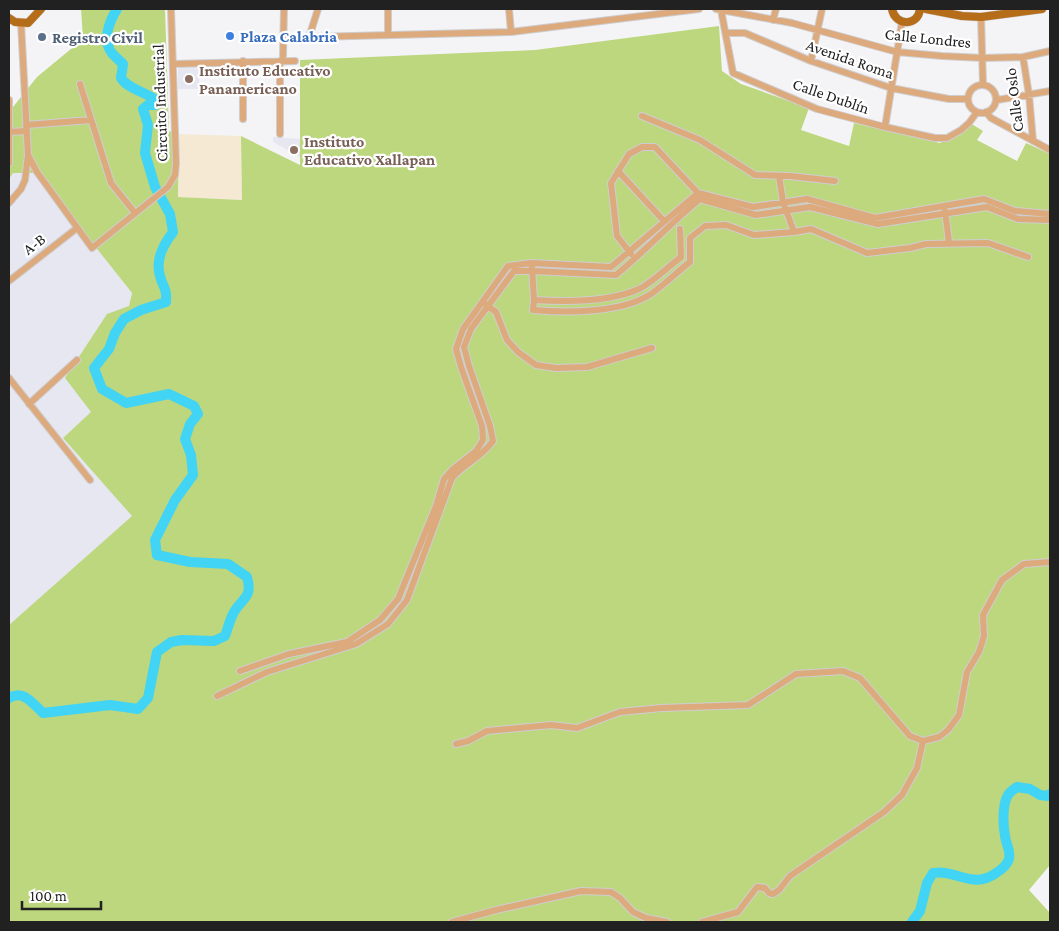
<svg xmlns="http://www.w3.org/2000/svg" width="1059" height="931" font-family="'Crimson Pro',serif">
	<rect width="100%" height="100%" fill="#f4f4f7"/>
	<!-- built -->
	<path fill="#e7e7f2" d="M 200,67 L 199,89 L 178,89 L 178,68 Z
		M 273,137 L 302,139 L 301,158 L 273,142 Z
		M 37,172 L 132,293 L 129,306 L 92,412 L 63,438 L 133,516 L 9,625 L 9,179 L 13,173 Z"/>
	<!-- industrial -->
	<path fill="#f5e9d4" d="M 179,134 L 241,136 L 242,200 L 178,197 Z"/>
	<!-- green -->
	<path fill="#bdd77e" d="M 81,9 L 165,9 L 169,131 L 179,134 L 178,197 L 242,200 L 241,136 L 300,165 L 300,60 L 535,50 L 719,26 L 722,71 L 741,84 L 809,108 L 801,130 L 849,146 L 854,123 L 940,143 L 970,123 L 983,131 L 977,140 L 1017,161 L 1026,143 L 1050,154 L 1050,865 L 1029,890 L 1050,913 L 1050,922 L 9,922 L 9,625 L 132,516 L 63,438 L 91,412 L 65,378 L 107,314 L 129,306 L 132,293 L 37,173 L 13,173 L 9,179 L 9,112 L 37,77 L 83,39 Z"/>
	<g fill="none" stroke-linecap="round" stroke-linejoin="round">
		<!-- river -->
		<path stroke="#41d4f4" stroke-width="10" d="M 9,698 C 23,689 33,704 43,713 L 110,705 L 138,709 L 148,698 L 157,652 L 171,642 L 182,640 L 214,641 L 225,636 C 228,628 230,619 234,612 C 242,598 253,598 247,577 L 228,564 L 190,562 L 157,555 L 155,540 L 175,500 L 193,475 L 191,455 L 185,439 L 190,424 L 198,414 L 194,406 L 169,394 L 126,403 L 102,389 L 94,368 L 109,349 L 115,333 L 124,319 L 141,310 L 166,302 C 167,287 163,288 160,276 C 155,259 164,244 173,232 L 170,214 L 155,187 L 145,153 L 148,125 L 143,109 L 148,105 L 155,105 L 156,100 C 145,92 128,89 121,78 L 123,64 C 119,60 114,56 111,52 C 102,39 110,20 117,9
			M 912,922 L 920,911 L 927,883 L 933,873 C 956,869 973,890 996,873 C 1001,870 1007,865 1009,859 C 1011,851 1006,844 1005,836 C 1003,825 1002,805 1008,795 C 1010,792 1014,789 1017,787 L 1030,789 L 1040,795 L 1048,796 L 1050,794"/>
		<!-- minor casing -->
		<g stroke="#ceced1" stroke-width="8">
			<path id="minor" d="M 318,9 L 310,34 L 313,37 L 511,32 L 699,9
				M 388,9 L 388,35
				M 509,9 L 511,32
				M 716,9 L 792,23 L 897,52 L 942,56 L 983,58 L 1023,57 L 1050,51
				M 721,10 L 733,73 L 817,109 L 885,127 L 935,138 L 947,138 L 961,130 L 969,123 L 977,112
				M 981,17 L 983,84
				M 773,20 L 776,9
				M 727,33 L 745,33 L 811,61 L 891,88 L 949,99 L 968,99
				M 283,56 L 284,9
				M 1023,57 L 1029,95 L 1033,141
				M 280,61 L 280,134
				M 811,61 L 822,9
				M 173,64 L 295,61
				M 80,84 L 111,183 L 135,213
				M968 99a14 14 0 1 1 28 0a14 14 0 1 1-28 0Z
				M 9,100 L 9,163
				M 997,100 L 1050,91
				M 986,112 L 991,118 L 1050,150
				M 642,116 L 700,140 L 755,175 L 790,176 L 835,181
				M 243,119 L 243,61
				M 26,125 L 91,120
				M 885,127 L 902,22
				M 9,132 L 27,131
				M 28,155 L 37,172 L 92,248 L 168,187 L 175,175 L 176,164 L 171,9
				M 618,171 L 664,221
				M 779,176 L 783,202 L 794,232
				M 9,203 L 21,189 L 25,180 L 28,155 L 21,23
				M 945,211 L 949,242
				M 631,254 L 617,236 L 611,183 L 629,154 L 642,147 L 655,147 L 698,193
				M 532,267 L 534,300 L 533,310 C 567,313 622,313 651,294 C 664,285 677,272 690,262 L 690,238 L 705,226 L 726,225 L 754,235 L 794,232 L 811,229 L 867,253 L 910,248 L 926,244 L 988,243 L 1028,257
				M 9,281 L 77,228
				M 534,300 C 566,302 612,302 641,288 C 655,280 668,267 681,257 L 680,229
				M 485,304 L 496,312 L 507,340 L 518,352 L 536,365 L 556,368 L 587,367 L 652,348
				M 9,378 L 90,480
				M 29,404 L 77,360
				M 240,671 L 289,654 L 347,642 L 380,620 L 398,599 L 436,506 L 444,479 L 453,469 L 476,451 L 483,440 L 482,426 L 461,367 L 456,349 L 463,329 L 508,266 L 531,263 L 611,267 L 698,193 L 753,207 L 807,199 L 875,218 L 984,199 L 1015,211 L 1050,214
				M 217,696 L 267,672 L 356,644 L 388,624 L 407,600 L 452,478 C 466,462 480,459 493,441 L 490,426 L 469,366 L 464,347 L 471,329 L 514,271 L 533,271 L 616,275 C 645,251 671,223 700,199 L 756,215 L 810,207 L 878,224 L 987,207 L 1018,219 L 1050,220
				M 456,744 L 468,741 L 487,731 L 551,725 L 577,728 L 620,712 L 661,708 L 748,705 L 796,674 L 843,671 L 860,678 L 910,736 L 923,741
				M 452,922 L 496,910 L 581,891 L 611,892 L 620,898 L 633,912 L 646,918 L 667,922
				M 702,922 L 738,912 L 757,887 L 765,888 L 769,893 L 773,894 L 779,890 L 790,876 L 884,812 L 902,795 L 917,768 L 923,741 L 939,737 L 948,730 L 959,715 L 967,672 L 979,652 L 984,636 L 983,615 L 1002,580 L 1024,564 L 1050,562"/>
		</g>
		<!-- major casing -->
		<g stroke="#ceced1" stroke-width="9">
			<path id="major" d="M 892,9 C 895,26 918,27 920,9
				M 926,9 L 962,16 L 981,17 L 1042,9
				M 9,18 L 15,22 L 28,23 L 41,9"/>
		</g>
		<!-- minor -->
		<use href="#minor" stroke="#dcaa7c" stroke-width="6"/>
		<!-- major -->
		<use href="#major" stroke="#b56d1a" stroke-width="8"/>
	</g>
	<!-- markers -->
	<circle fill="#3f7fe0" stroke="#fff" stroke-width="2" cx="230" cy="36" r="5"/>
	<circle fill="#5c6f8a" stroke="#fff" stroke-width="2" cx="42" cy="37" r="5"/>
	<g fill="#8d6e63" stroke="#fff" stroke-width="2">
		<circle cx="189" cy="79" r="5"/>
		<circle cx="294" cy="150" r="5"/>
	</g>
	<g text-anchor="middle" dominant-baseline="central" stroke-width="4.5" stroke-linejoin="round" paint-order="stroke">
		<!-- shop labels -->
		<g font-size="16" font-weight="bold" fill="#366cbe" stroke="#fff" text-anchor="start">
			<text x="240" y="36">Plaza Calabria</text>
		</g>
		<!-- service labels -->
		<g font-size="16" font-weight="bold" fill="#4e5e75" stroke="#fff" text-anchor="start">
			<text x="52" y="37">Registro Civil</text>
		</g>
		<!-- street labels -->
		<g font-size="16" fill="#212122" stroke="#fff">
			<text transform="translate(928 38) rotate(6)">Calle Londres</text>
			<text transform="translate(850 59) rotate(19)">Avenida Roma</text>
			<text transform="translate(831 96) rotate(19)">Calle Dublín</text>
			<text transform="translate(1014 100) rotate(-97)">Calle Oslo</text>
			<text transform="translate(160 103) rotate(-92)">Circuito Industrial</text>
			<text transform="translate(34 244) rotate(-38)">A-B</text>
		</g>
		<!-- education labels -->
		<g font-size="16" font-weight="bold" fill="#785e54" stroke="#fff" text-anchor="start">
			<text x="199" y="70">Instituto Educativo<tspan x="199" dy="18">Panamericano</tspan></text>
			<text x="304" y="141">Instituto<tspan x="304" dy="18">Educativo Xallapan</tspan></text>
		</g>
	</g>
	<!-- border -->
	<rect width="1059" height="931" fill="none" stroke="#212122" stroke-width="20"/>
	<!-- scale -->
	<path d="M22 901v8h79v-8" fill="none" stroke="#212122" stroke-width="2.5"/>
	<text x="30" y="901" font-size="15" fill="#212122" stroke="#ffffff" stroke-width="4" paint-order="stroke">100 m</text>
</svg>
